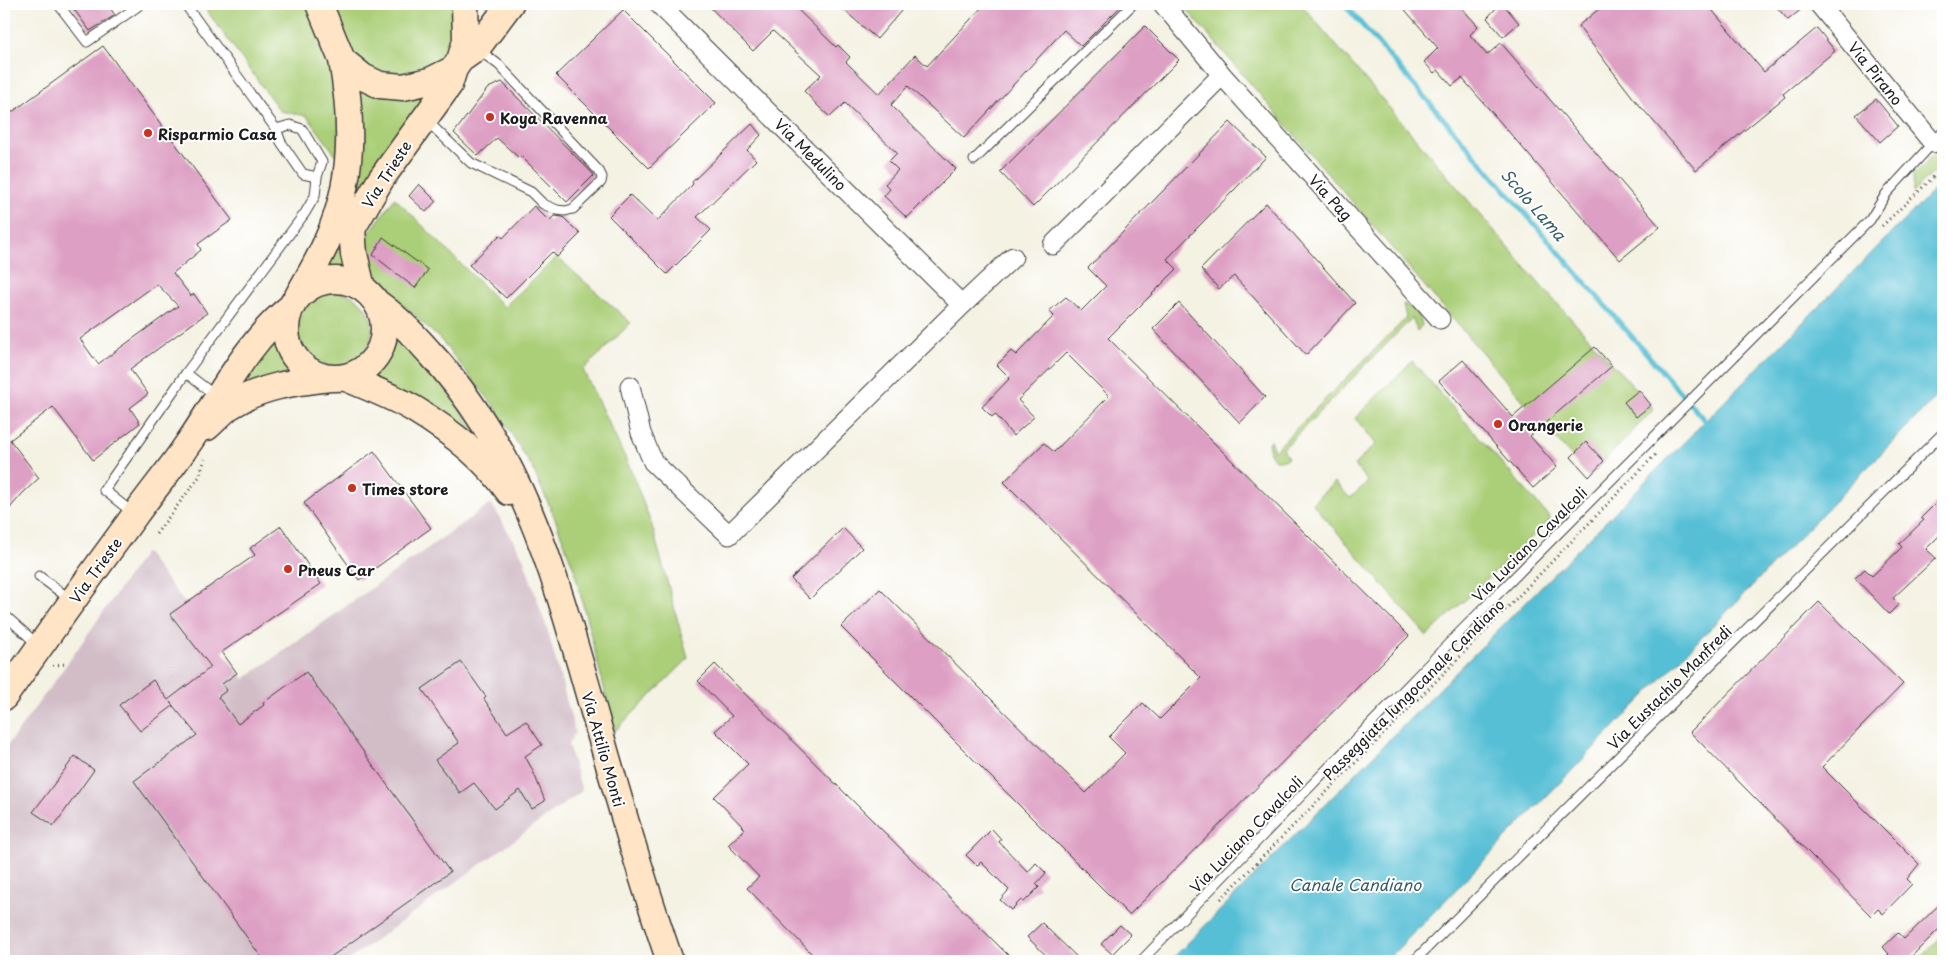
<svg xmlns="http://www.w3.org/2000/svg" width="1947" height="965" font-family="'Playpen Sans',sans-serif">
	<rect width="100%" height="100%" fill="#fff"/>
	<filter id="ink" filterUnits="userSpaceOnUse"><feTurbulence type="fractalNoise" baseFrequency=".02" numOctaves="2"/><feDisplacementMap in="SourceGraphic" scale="10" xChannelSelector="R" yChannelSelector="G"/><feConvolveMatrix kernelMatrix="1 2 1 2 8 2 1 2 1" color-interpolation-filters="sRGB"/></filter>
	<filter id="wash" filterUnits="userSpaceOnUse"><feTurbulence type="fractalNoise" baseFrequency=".0096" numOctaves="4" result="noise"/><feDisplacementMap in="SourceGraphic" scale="20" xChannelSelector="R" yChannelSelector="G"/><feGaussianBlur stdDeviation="1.12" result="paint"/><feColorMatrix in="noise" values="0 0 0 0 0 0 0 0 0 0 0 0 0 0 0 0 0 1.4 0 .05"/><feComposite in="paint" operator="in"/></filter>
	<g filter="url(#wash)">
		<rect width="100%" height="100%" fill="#f4f2e3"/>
		<!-- industrial -->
		<path fill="#d2bdc7" d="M 491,503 L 523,557 L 548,632 L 575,732 L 568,745 L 582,791 L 347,961 L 4,961 L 4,750 L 67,664 L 145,552 L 244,679 Z"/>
		<!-- green -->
		<path fill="#abcf78" stroke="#64764a" d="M 202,4 L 309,4 L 339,93 L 338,158 L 307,116 L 280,111 Z
			M 340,4 L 456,4 L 456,38 L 447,56 L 432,70 L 393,80 L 356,64 L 337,29 L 338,9 Z
			M 1182,4 L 1301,4 L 1542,287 L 1654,409 L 1589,477 Z
			M 352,81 L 437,85 L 368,184 L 352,272 L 337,272 L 318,277 Z
			M 1943,145 L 1943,164 L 1913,192 L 1913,175 Z
			M 395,198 L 504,307 L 557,257 L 631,323 L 583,370 L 630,468 L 652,526 L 688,659 L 615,731 L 574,569 L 554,516 L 533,469 L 495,407 L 440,339 L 369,274 L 361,244 Z
			M298 329a37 37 0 1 1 74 0a37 37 0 1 1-74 0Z
			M 1403,304 C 1411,305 1421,317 1422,325 L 1417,331 L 1412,318 L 1283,449 L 1288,458 L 1285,460 L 1275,460 L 1270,453 L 1268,443 L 1270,440 L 1274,451 L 1406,318 Z
			M 397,325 L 492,452 L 369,379 C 386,363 395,349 397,325 Z
			M 275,336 L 285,361 L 295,372 L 232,391 Z
			M 1412,361 L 1551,519 L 1427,636 L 1312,503 L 1335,482 L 1350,498 L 1368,482 L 1354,465 L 1376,444 L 1355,418 Z
			M 1943,935 L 1943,961 L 1917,961 Z"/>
		<!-- water -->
		<path fill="#57bfd5" stroke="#3a6e78" d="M 1943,181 L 1943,390 L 1386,961 L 1170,961 Z"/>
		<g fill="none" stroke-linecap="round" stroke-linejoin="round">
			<!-- stream -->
			<path stroke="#57bfd5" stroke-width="5" d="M 1344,4 L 1705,421"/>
		</g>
		<g id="blocks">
			<!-- building -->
			<path fill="#dd9fc3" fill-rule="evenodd" d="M 70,4 L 107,4 L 115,15 L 90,31 Z
				M 707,4 L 792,4 L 836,47 L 838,45 L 850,57 L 846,62 L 879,94 L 915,55 L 927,66 L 985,4 L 1123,4 L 1081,46 L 1064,30 L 964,138 L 908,86 L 891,105 L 956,169 L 907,218 L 884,196 L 890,189 L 885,184 L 898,170 L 889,161 L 897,153 L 845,103 L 830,117 L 819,107 L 804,91 L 821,75 L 773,31 L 753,51 Z
				M 837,4 L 907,4 L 877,39 Z
				M 1400,4 L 1458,4 L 1478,26 L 1470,35 L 1487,55 L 1501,43 L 1660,227 L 1620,260 L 1462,78 L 1452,86 L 1438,70 L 1434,73 L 1424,62 L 1438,48 Z
				M 1500,4 L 1503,4 L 1519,23 L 1503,37 L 1487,18 Z
				M 1605,4 L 1707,4 L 1764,72 L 1817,28 L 1835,51 L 1783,94 L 1785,97 L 1696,170 L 1634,99 L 1578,26 Z
				M 1774,4 L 1808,4 L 1788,20 Z
				M 623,10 L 716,103 L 649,168 L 556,75 Z
				M 1145,26 L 1179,60 L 1033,207 L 1000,172 Z
				M 103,46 L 232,220 L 198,244 L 201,250 L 173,273 L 191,296 L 194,294 L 207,313 L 130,369 L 148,394 L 130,408 L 140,423 L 93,460 L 53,407 L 10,440 L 39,478 L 22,494 L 4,515 L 4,118 ZM 157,284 L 178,306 L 98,364 L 80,339 Z
				M 502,82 L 594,175 L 567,202 L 521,156 L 519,158 L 497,138 L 478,156 L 454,133 L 488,88 Z
				M 1876,99 L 1898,126 L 1880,142 L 1856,115 Z
				M 1230,122 L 1266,157 L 1167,259 L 1177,269 L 1108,338 L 1409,636 L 1129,915 L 841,627 L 880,589 L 1086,793 L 1125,753 L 1109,737 L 1143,703 L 1160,719 L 1201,678 L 1004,482 L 1044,443 L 1054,452 L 1109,396 L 1066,353 L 1018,400 L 1034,417 L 1013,436 L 995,414 L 992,417 L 982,407 L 1010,378 L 997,365 L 1011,351 L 1016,355 L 1054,316 L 1049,311 L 1066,297 L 1081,311 L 1106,286 L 1088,268 Z
				M 752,124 L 761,135 L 747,150 L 756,160 L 697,217 L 711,230 L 667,274 L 609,216 L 630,195 L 657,221 L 693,184 L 692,182 Z
				M 419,184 L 436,201 L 426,212 L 409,196 Z
				M 1266,203 L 1355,303 L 1306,355 L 1234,276 L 1219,289 L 1201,269 Z
				M 534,206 L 549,221 L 554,216 L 563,217 L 580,234 L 557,257 L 552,252 L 506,298 L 469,265 L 500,235 L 503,238 Z
				M 383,237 L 428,270 L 415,288 L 373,255 Z
				M 1179,303 L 1265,397 L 1240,423 L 1153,329 Z
				M 1595,347 L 1612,366 L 1530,436 L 1557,467 L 1533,488 L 1439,381 L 1463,360 L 1513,417 Z
				M 1639,390 L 1651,405 L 1636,417 L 1624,402 Z
				M 1586,442 L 1604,461 L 1589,477 L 1571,457 Z
				M 374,451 L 431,528 L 359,580 L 304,503 Z
				M 1943,496 L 1943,532 L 1926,549 L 1936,558 L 1893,598 L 1899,604 L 1889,614 L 1855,578 L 1865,569 L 1872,576 L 1902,547 L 1899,544 L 1924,520 L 1921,518 Z
				M 281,526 L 321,584 L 222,652 L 237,673 L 222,684 L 227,690 L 218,697 L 238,724 L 264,705 L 263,703 L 306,672 L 450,872 L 325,961 L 264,961 L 134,781 L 197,735 L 170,702 L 173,706 L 140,731 L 119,705 L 153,680 L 168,700 L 211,667 L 170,614 L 255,555 L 250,548 Z
				M 843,528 L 862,548 L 810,599 L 791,579 Z
				M 1819,602 L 1903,684 L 1822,767 L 1919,864 L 1907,879 L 1912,884 L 1883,914 L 1878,909 L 1871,916 L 1690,732 Z
				M 461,662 L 486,697 L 484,699 L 507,733 L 526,721 L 542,745 L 525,756 L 533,771 L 545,801 L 532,809 L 520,790 L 495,809 L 474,783 L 460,793 L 435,760 L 459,743 L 422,689 Z
				M 715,664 L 1014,961 L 819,961 L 747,888 L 759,877 L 728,845 L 745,829 L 714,797 L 748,764 L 715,731 L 732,716 L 698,681 Z
				M 75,756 L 94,770 L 54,826 L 33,812 Z
				M 992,829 L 1001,839 L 999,842 L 1028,872 L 1036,863 L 1046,873 L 1036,884 L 1039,887 L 1024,902 L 1021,900 L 1011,910 L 1000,900 L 1009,890 L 981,862 L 977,866 L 966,855 Z
				M 1943,901 L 1943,925 L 1907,961 L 1881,961 L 1889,954 L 1883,947 L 1898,933 L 1904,939 Z
				M 1042,923 L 1081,961 L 1052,961 L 1027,937 Z
				M 1120,925 L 1131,935 L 1112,954 L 1101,944 Z"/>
		</g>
	</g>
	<g filter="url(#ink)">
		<use href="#blocks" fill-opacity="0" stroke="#3c3c3a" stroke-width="1"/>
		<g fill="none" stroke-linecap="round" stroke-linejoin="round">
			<!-- lane casing -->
			<g stroke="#3c3c3a" stroke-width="11">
				<path id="lane" d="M 58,4 L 87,42 L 141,4
					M 185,4 L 276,129 L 281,142 L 303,174 L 317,177 L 322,162 L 302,129 L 290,125 L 276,129
					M 426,120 L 471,163 L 531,192 L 543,204 L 557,210 L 565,211 L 573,209 L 601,182 L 602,177 L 599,171 L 499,65 L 479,50
					M 974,160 L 1133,4
					M 186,373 L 217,397
					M 133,513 L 104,490 L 186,373 L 305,213 L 315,196 L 317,177
					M 39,576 L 71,600
					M 8,618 L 37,644
					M 1141,961 C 1247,853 1351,743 1457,635 C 1594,496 1732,358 1870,220 L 1886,194 L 1943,132
					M 1414,961 L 1943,433"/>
			</g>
			<!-- street casing -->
			<g stroke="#3c3c3a" stroke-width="21">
				<path id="street" d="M 659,4 L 962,305
					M 1163,4 L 1222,75 L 1440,319
					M 1819,4 L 1933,143
					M 1053,245 L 1222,75
					M 630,386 L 641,433 L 653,462 L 729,535 L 962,305 L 1013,257"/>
			</g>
			<!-- secondary casing -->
			<g stroke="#3c3c3a" stroke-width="29">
				<path id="secondary" d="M 319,4 L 342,60 L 363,77 L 380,85 L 403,87 L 430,81 L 454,69 L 460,60 L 466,41 L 465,4
					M 460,60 L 477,48 L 510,4
					M286 329a49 49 0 1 1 98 0a49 49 0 1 1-98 0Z
					M 362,288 L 354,254 L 352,229 L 381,179 L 449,85 L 454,69
					M 298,296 C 308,278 319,260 327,241 C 354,181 353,124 342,60
					M 377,303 C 397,317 413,334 429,352 C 526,456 558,587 596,719 C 619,801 642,881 670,961
					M 344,377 C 367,387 392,396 414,409 C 450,431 485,457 509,492
					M 207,427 C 215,420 222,412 230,406 C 261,386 295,382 330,378
					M 4,697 C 47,636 91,575 135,515 C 152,491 171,469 187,445 C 220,398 246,342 292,306"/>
			</g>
			<!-- path -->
			<path stroke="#3c3c3a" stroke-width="3" stroke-dasharray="1 4" stroke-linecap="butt" d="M 1882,226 L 1943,168
				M 156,534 L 199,477 L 205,459
				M 53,665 L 67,664
				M 1221,899 L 1449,668 L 1656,454"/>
			<!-- lane -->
			<use href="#lane" stroke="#fff" stroke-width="9"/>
			<!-- street -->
			<use href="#street" stroke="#fff" stroke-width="19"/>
			<!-- secondary -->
			<use href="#secondary" stroke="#ffe4c6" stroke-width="26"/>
		</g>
	</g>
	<!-- markers -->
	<g fill="#c8321e" stroke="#fff" stroke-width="2">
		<circle cx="490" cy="117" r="5"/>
		<circle cx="148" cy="133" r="5"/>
		<circle cx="1498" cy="424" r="5"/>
		<circle cx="352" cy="488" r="5"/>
		<circle cx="288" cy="569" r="5"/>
	</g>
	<g text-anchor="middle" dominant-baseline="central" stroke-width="4" stroke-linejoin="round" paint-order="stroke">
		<!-- street labels -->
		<g font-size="15" fill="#1c1c1c" stroke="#fff">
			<text transform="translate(1876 73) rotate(51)">Via Pirano</text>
			<text transform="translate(811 154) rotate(45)">Via Medulino</text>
			<text transform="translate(386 174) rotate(-57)">Via Trieste</text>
			<text transform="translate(1331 197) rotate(48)">Via Pag</text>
			<text transform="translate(1529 544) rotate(-45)">Via Luciano Cavalcoli</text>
			<text transform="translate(95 570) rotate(-54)">Via Trieste</text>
			<text transform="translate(1669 687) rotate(-45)">Via Eustachio Manfredi</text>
			<text transform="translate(1413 689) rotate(-45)">Passeggiata lungocanale Candiano</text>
			<text transform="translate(604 749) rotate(74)">Via Attilio Monti</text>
			<text transform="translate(1246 834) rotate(-46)">Via Luciano Cavalcoli</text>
		</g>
		<!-- poi labels -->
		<g font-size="15" font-weight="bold" fill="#1c1c1c" stroke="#fff" text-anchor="start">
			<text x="500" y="117">Koya Ravenna</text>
			<text x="158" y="133">Risparmio Casa</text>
			<text x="1508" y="424">Orangerie</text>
			<text x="362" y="488">Times store</text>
			<text x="298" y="569">Pneus Car</text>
		</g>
		<!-- water labels -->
		<g font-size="16" font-style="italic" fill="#345d66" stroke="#fff">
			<text transform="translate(1534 204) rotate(49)">Scolo Lama</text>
			<text x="1355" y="884">Canale Candiano</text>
		</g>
	</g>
	<!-- margin -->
	<rect width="1947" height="965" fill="none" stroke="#fff" stroke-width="20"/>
</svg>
